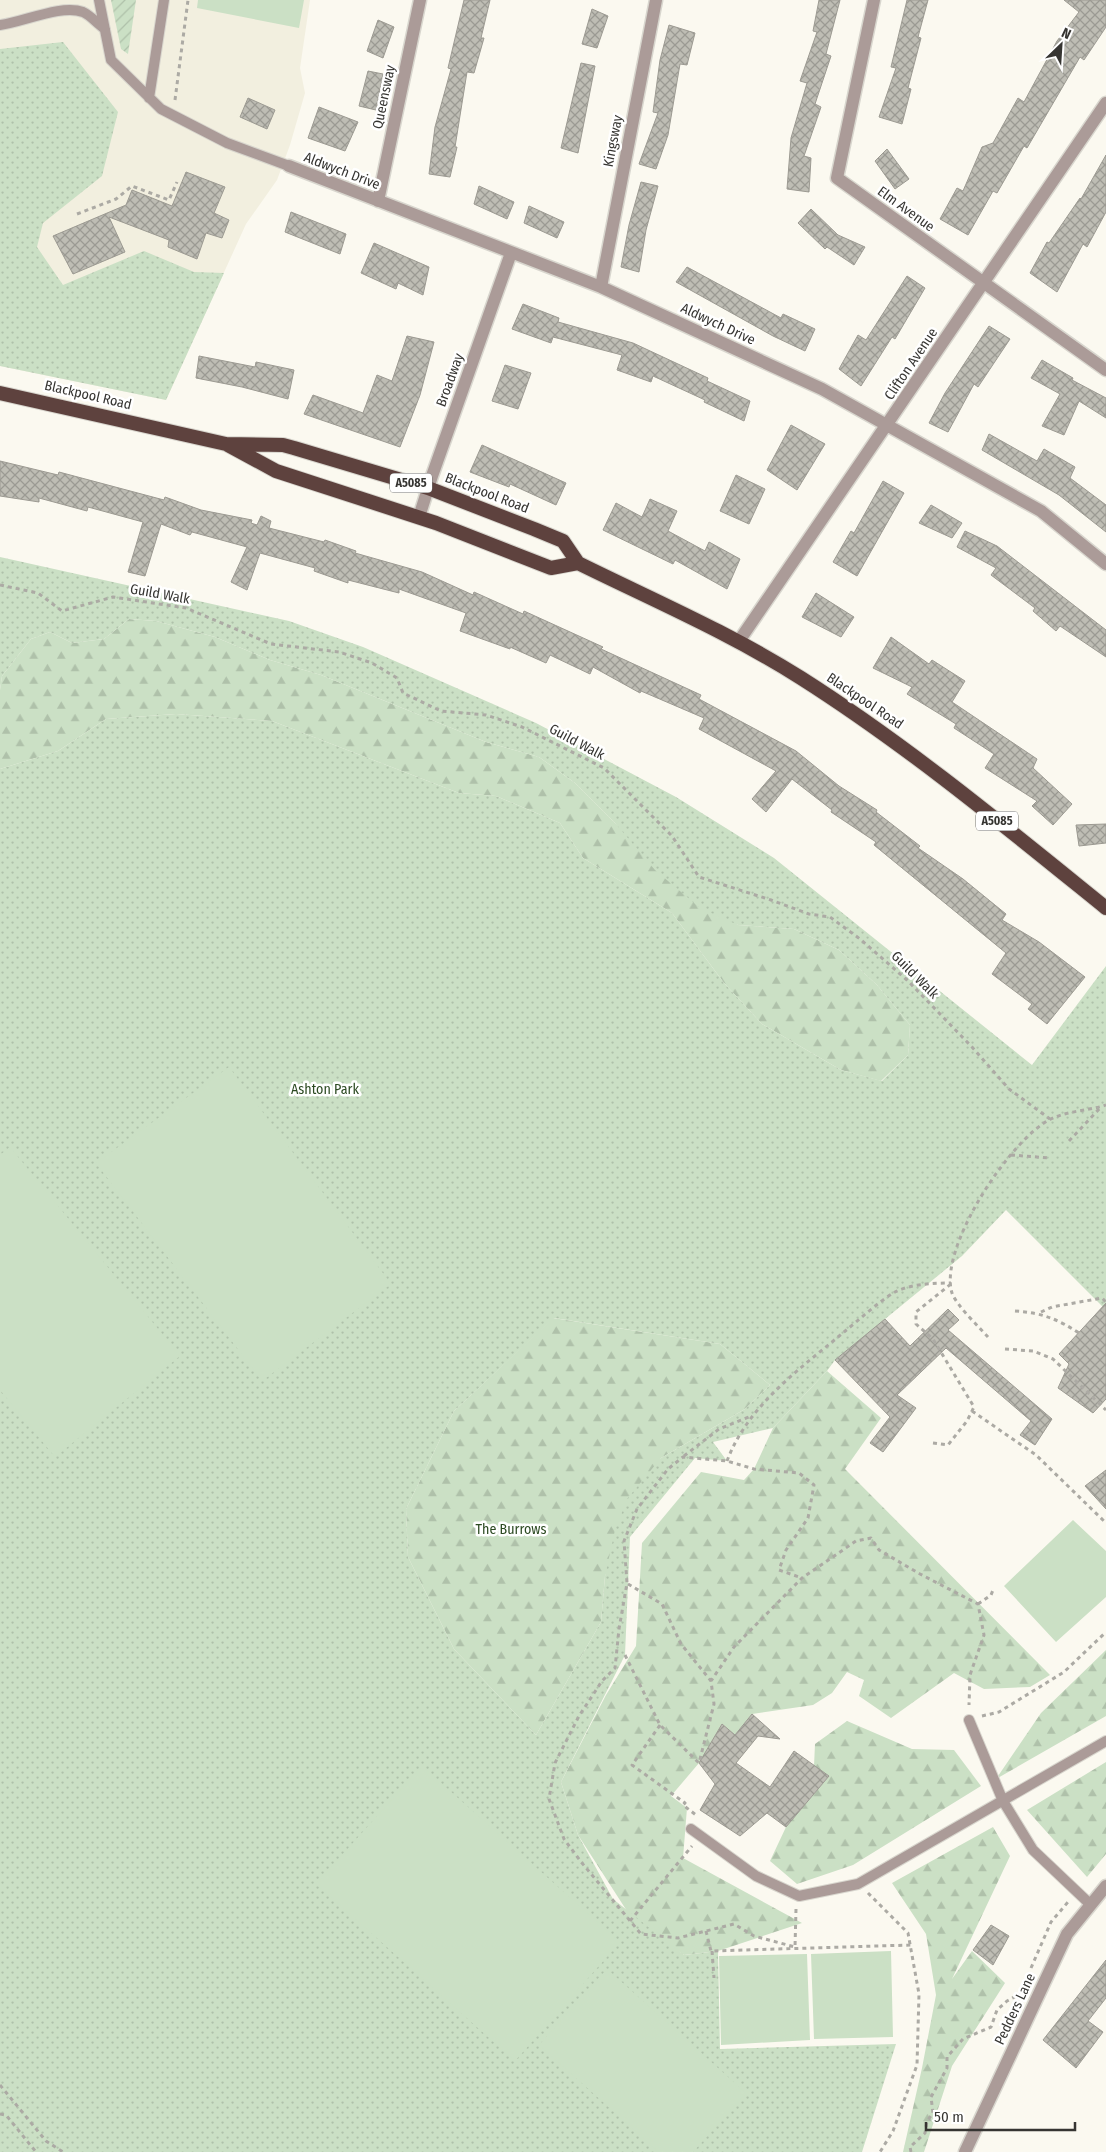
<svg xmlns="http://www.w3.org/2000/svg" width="1106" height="2152" font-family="'Fira Sans Condensed',sans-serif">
	<defs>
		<pattern id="forest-firs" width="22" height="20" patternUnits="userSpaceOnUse" patternTransform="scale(1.25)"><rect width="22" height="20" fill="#cbe0c5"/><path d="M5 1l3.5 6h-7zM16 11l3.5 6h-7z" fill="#afc1aa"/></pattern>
		<pattern id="park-dots" width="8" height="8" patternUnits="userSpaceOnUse" patternTransform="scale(1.25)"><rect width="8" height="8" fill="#cbe0c5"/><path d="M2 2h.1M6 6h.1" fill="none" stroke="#afc1aa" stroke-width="1.8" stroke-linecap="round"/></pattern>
		<pattern id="garden-furrows" width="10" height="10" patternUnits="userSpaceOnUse" patternTransform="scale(1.25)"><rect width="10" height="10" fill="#cbe0c5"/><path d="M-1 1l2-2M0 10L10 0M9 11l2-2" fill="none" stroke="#afc1aa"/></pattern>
		<pattern id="building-cross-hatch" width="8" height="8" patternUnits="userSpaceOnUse" patternTransform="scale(1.25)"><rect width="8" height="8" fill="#bebdb4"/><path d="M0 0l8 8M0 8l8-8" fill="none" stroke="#9b9a93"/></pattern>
	</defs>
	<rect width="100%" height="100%" fill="#fbf9f0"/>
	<!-- built -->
	<path fill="#f2efdf" d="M 0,0 L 310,0 L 300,68 L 305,93 L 290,145 L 277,180 L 246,224 L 166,400 L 0,366 Z"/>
	<!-- forest -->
	<path fill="url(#forest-firs)" d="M 129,619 L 156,621 L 215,637 L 270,660 L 321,675 L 486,742 L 539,757 L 575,783 L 615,823 L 738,925 L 794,929 L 839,950 L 877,985 L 910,1025 L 908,1055 L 881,1081 L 841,1070 L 762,1024 L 724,983 L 672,913 L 583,858 L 560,823 L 496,796 L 459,793 L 272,721 L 176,714 L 106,719 L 58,751 L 0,769 L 0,690 L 2,676 L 31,639 L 50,632 L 72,643 L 104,639 Z
		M 553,1318 L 720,1344 L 770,1385 L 745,1409 L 661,1458 L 605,1576 L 601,1622 L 536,1735 L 454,1649 L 408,1557 L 406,1509 L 454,1411 Z
		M 827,1371 L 881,1418 L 845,1469 L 1050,1675 L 1030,1687 L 984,1689 L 954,1673 L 891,1718 L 859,1696 L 864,1680 L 847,1672 L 832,1693 L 813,1705 L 752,1714 L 735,1735 L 722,1724 L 699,1763 L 671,1796 L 687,1808 L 683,1858 L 802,1923 L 718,1951 L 684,1955 L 634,1922 L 578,1835 L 561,1782 L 606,1695 L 636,1646 L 642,1543 L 701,1472 L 744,1480 L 754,1469 L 773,1428 Z
		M 1106,1650 L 1106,1716 L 996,1779 L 1041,1713 Z
		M 847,1721 L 912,1749 L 954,1750 L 981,1786 L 853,1865 L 797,1884 L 770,1861 L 786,1827 L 829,1776 L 814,1766 L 815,1744 Z
		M 1106,1762 L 1106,1854 L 1087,1877 L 1027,1810 Z
		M 993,1827 L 1010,1856 L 952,1979 L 972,1951 L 1005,1983 L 952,2066 L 924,2152 L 903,2152 L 922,2068 L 936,1995 L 926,1934 L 892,1883 Z"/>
	<!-- park -->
	<path fill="url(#park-dots)" fill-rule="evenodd" d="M 63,42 L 118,112 L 102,176 L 43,223 L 37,247 L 63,285 L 144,251 L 194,272 L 224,273 L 166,400 L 0,366 L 0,49 Z
		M 0,557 L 289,621 L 363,647 L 536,723 L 676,797 L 774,858 L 1032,1065 L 1106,966 L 1106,1310 L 1006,1210 L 962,1256 L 835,1360 L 827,1371 L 773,1428 L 713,1442 L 727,1461 L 695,1458 L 630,1537 L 625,1655 L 561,1782 L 578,1835 L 613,1899 L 684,1955 L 718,1951 L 720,2049 L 896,2044 L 862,2152 L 0,2152 L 0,769 L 58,751 L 106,719 L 176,714 L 272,721 L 459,793 L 496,796 L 560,823 L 583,858 L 672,913 L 724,983 L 762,1024 L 841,1070 L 882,1081 L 908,1055 L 910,1025 L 877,985 L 839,950 L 794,929 L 738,925 L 700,908 L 655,870 L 615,823 L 575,783 L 539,757 L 486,742 L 321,675 L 270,660 L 215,637 L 156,621 L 129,619 L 104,639 L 72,643 L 50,632 L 31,639 L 2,676 L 0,690 ZM 554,1318 L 720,1344 L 770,1385 L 745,1409 L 661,1458 L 627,1499 L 615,1530 L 605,1576 L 601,1622 L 536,1735 L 454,1649 L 408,1557 L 406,1509 L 454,1411 Z"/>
	<!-- garden -->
	<path fill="url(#garden-furrows)" d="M 111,0 L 136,0 L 128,54 L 121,49 Z"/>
	<!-- pitch -->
	<path fill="#cbe0c5" d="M 198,0 L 304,0 L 299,28 L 197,8 Z
		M 229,1067 L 391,1284 L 262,1381 L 96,1163 Z
		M 10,1147 L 180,1356 L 55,1457 L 0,1390 L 0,1155 Z
		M 1073,1520 L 1106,1551 L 1106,1597 L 1056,1642 L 1004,1586 Z
		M 422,1766 L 620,1942 L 515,2061 L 316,1884 Z
		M 891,1951 L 893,2037 L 814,2039 L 811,1954 Z
		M 807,1954 L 810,2040 L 721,2045 L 719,1956 Z
		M 607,1969 L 746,2093 L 693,2152 L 659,2152 L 539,2045 Z"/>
	<!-- building -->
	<path fill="url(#building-cross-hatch)" stroke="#9c9a92" d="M 464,0 L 490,0 L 481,38 L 484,38 L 474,73 L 467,72 L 455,147 L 457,147 L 450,177 L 429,174 L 435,127 L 451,69 L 448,68 Z
		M 819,0 L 840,0 L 826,54 L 831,56 L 815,104 L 821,107 L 804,156 L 811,158 L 809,192 L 787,189 L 791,138 L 807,83 L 800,81 L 817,32 L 813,31 Z
		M 907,0 L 928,0 L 918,37 L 921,38 L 908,88 L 911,89 L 902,124 L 879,117 L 896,68 L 891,67 Z
		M 1064,0 L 1106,0 L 1106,27 L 1084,60 L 1080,57 L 1027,148 L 1024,146 L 997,193 L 993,191 L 968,235 L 940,219 L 957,188 L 963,191 L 982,147 L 993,143 L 1018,98 L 1024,102 L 1057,41 L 1079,12 Z
		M 592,9 L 608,16 L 597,48 L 582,44 Z
		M 378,20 L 394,27 L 383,58 L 367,51 Z
		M 669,25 L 695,33 L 687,65 L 680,64 L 668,135 L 656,169 L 639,164 L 658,113 L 653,112 L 660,60 Z
		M 581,63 L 595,66 L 578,153 L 561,148 Z
		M 368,71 L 383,74 L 376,110 L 359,106 Z
		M 248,98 L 275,110 L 267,129 L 240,117 Z
		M 319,107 L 358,122 L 345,151 L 308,138 Z
		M 887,149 L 909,179 L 895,189 L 875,161 Z
		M 1106,155 L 1106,212 L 1087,247 L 1083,244 L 1057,292 L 1030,273 L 1047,242 L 1049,243 L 1080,198 L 1081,199 Z
		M 186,172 L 225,187 L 214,213 L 229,220 L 222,238 L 206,233 L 197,259 L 168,247 L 169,240 L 109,217 L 125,252 L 73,274 L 53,236 L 126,205 L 132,190 L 172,206 Z
		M 641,182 L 658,186 L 646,230 L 639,272 L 621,267 L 629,225 Z
		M 479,186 L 514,202 L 507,219 L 474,204 Z
		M 529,206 L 564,222 L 557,238 L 524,223 Z
		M 811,209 L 838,235 L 865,247 L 854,265 L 827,247 L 825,249 L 798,223 Z
		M 291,212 L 346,234 L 340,254 L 285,232 Z
		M 374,243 L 429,267 L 423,295 L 398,283 L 396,289 L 361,273 Z
		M 687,267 L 781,318 L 783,314 L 815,329 L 805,351 L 773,336 L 676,282 Z
		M 907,276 L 925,288 L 895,339 L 892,337 L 861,386 L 839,369 L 858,335 L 866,340 Z
		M 523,304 L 559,318 L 558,322 L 633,343 L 708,378 L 707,381 L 750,401 L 744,421 L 704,402 L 705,400 L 653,376 L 651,382 L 617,370 L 622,355 L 553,337 L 551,343 L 512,329 Z
		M 989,326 L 1010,339 L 978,387 L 974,384 L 948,432 L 929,423 L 945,393 Z
		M 407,336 L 434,342 L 420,395 L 400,447 L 304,414 L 313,395 L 363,413 L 377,375 L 392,381 Z
		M 199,356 L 255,367 L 256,362 L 294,370 L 288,399 L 242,387 L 196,378 Z
		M 1042,360 L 1073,378 L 1072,380 L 1106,398 L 1106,418 L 1079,401 L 1064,435 L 1042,426 L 1060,394 L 1031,378 Z
		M 505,365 L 531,373 L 518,409 L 492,401 Z
		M 791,425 L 825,444 L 797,490 L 767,470 Z
		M 989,434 L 1037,461 L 1044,449 L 1075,467 L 1070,478 L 1106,505 L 1106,532 L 1059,495 L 982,450 Z
		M 482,445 L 566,483 L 556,505 L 510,484 L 509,487 L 470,472 Z
		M 0,461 L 58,475 L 59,472 L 164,500 L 165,497 L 201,510 L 252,520 L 251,523 L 257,525 L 261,516 L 271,521 L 269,528 L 324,542 L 325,540 L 356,551 L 355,553 L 422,572 L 473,595 L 474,592 L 523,614 L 524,611 L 603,647 L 601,649 L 701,695 L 699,699 L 796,751 L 839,786 L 877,810 L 876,812 L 920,846 L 918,848 L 963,879 L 1006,914 L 1002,920 L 1039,942 L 1085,977 L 1047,1024 L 1028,1009 L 1032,1004 L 992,974 L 1006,953 L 874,845 L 876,842 L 831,812 L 832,810 L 792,779 L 766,812 L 752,799 L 776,771 L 699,729 L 704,718 L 641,691 L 640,693 L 593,667 L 590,674 L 550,655 L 546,663 L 510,647 L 510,649 L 460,631 L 466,613 L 399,589 L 399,593 L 348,580 L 348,583 L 314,571 L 315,568 L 260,553 L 247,590 L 231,582 L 247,547 L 192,532 L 190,535 L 161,524 L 145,576 L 128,572 L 143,522 L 88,507 L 87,511 L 39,498 L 39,502 L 0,496 Z
		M 736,475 L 765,489 L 749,524 L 720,511 Z
		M 883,481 L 904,493 L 857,576 L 833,562 L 851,531 L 854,533 Z
		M 650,499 L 677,511 L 668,531 L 705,551 L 709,542 L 740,559 L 727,589 L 675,560 L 673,564 L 603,530 L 616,503 L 642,517 Z
		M 931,505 L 962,523 L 952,538 L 919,523 Z
		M 965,531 L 997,546 L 1106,630 L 1106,657 L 1060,626 L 1056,631 L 1033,611 L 1035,608 L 991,575 L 996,568 L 957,547 Z
		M 816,593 L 854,617 L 841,637 L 802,617 Z
		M 891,637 L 929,664 L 932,660 L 965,681 L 952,702 L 1037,759 L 1033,768 L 1072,804 L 1053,825 L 1032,806 L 1037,801 L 985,768 L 994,754 L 954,728 L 956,724 L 907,694 L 912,687 L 873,668 Z
		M 1106,824 L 1106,843 L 1079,846 L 1076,825 Z
		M 1106,1303 L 1106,1399 L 1093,1413 L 1058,1388 L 1069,1364 L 1059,1354 Z
		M 948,1309 L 959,1320 L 948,1330 L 1052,1419 L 1035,1445 L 1020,1435 L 1031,1421 L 946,1348 L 897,1395 L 916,1408 L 883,1452 L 870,1443 L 890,1417 L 835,1360 L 885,1319 L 910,1346 Z
		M 1106,1470 L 1106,1509 L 1085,1486 Z
		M 752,1714 L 780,1739 L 758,1736 L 736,1763 L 770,1787 L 794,1751 L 829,1776 L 786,1827 L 767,1813 L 740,1836 L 700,1810 L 715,1784 L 699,1763 L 722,1724 L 735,1735 Z
		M 991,1925 L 1009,1936 L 993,1965 L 973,1950 Z
		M 1106,1960 L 1106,1998 L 1088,2021 L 1103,2032 L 1076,2068 L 1043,2040 Z"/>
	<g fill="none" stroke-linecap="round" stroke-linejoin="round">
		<!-- service casing -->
		<g stroke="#d8d6ce" stroke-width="12">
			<path id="service" d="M 99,0 L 111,60 L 161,109 L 227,143 L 289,166
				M 0,25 C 24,22 61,4 83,12 C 90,15 98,24 105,29
				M 149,98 L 164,0
				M 969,1720 L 1003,1801 L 1033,1850 L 1091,1905
				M 691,1829 L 756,1876 L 799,1896 L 858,1884 L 1106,1741"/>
		</g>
		<!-- minor casing -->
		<g stroke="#d8d6ce" stroke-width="15">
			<path id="minor" d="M 874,0 L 837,178 L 1106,370
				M 289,166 L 601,287 L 822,389 L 1041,511 L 1106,564
				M 378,201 L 420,0
				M 601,287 L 656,0
				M 419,517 L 432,476 L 511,253
				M 739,641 L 1106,103"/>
		</g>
		<!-- tertiary casing -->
		<g stroke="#d8d6ce" stroke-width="15">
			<path id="tertiary" d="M 965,2152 L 1067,1934 L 1106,1886"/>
		</g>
		<!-- trunk casing -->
		<g stroke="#d8d6ce" stroke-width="16">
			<path id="trunk" d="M 0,393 L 226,444 L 283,445 L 294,448 L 428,488 L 534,529 L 563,541 L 578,563 C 653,600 730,633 801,678 C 908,746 1007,828 1106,908
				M 228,445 L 276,471 L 436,523 L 551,568 L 578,563"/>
		</g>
		<!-- path -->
		<path stroke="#acaaa4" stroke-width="3" stroke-dasharray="4 4" stroke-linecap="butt" d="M 175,100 L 188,0
			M 77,214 L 116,199 L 132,186 L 169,200 L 177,182
			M 0,585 L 38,593 L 62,611 L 113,597 L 186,608 L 271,644 L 339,652 L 372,663 L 397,678 L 403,693 L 441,711 L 486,715 L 522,727 L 604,768 L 672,836 L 699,877 L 771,900 L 809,914 L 830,917 L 860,939 L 907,980 L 972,1047 L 1009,1089 L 1050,1119
			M 1069,1141 L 1101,1107
			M 1011,1155 L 1050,1158
			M 1015,1311 C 1043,1313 1058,1319 1082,1335
			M 1041,1312 L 1052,1307 L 1102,1298 L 1106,1302
			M 988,1337 C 979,1327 956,1305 952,1293 C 938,1248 1011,1138 1051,1119 C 1070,1110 1088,1111 1106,1105
			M 1005,1349 L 1033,1351 L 1053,1359 L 1106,1410
			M 972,1411 L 1036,1455 L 1106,1523
			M 933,1443 L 948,1445 L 967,1421 L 974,1407 L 933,1339 L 916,1324 L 916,1312 L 951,1284
			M 684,1456 L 719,1429 L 751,1416
			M 727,1461 C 748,1405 800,1369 844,1332 C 859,1320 878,1302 895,1292 C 911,1284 933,1283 951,1283
			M 628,1584 L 662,1604 L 681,1644 L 711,1681
			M 978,1604 L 991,1595 L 993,1590
			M 625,1655 L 660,1725 L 699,1763 L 714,1704 L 711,1681 L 734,1647 L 802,1578 L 856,1541 L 871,1538 L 879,1550 L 920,1574 L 978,1604 L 984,1635 L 970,1675 L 969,1705
			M 982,1716 L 999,1712 L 1064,1672 L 1106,1632
			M 660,1725 L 632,1765 L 685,1803 L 683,1805 L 696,1815
			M 868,1893 L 908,1933 L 919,1994 L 917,2065 L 893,2131 L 880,2152
			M 796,1909 L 795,1947 L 754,1936 L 734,1924 L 678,1938 L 641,1934 L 582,1863 L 564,1839 L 549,1799 L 555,1763 L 579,1716 L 602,1681 L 615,1668 L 619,1629 L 627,1583 L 624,1541 L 637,1509 L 668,1469 L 683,1457 L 727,1461 L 754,1469 L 799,1473 L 814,1485 L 808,1518 L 786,1550 L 779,1570 L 802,1578
			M 630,1921 L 692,1846
			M 706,1931 L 711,1951 L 911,1945
			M 712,1951 L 714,1978
			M 1031,1968 L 1051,1922 L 1068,1902
			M 0,2085 L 46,2141 L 63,2152
			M 0,2114 L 6,2115 L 36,2152
			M 911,2152 L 910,2147 L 925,2133 L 927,2121 L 933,2113 L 931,2097 L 947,2068 L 947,2057 L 963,2039 L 991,2027 L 997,2010 L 1007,2001 L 1020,1994"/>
		<!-- service -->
		<use href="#service" stroke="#ab9b98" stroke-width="10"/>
		<!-- minor -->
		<use href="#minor" stroke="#ab9b98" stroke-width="12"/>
		<!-- tertiary -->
		<use href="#tertiary" stroke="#ab9b98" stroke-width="12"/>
		<!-- trunk -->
		<use href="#trunk" stroke="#5e423e" stroke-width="14"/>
	</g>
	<g text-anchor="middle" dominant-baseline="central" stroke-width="5" stroke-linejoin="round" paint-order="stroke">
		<!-- shield labels -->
		<g fill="#fff" stroke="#727270" stroke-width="1">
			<rect x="390" y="473.5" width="42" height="19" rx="4"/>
			<rect x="976" y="811.5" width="42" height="19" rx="4"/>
		</g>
		<g font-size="12" font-weight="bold" fill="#363532">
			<text x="411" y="483">A5085</text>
			<text x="997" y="821">A5085</text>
		</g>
		<!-- street labels -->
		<g font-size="14" fill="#363532" stroke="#fff">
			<text transform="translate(384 97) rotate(-78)">Queensway</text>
			<text transform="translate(613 141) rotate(-79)">Kingsway</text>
			<text transform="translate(342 171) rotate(21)">Aldwych Drive</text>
			<text transform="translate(906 209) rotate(36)">Elm Avenue</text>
			<text transform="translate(718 324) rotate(25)">Aldwych Drive</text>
			<text transform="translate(911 364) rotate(-56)">Clifton Avenue</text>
			<text transform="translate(450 380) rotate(-70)">Broadway</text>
			<text transform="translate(88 395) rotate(13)">Blackpool Road</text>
			<text transform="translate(487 493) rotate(21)">Blackpool Road</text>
			<text transform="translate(160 594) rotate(10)">Guild Walk</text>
			<text transform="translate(865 701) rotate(34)">Blackpool Road</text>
			<text transform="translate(577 742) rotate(28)">Guild Walk</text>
			<text transform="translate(915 975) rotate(45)">Guild Walk</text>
			<text transform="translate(1015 2009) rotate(-65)">Pedders Lane</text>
		</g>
		<!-- park labels -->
		<g font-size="14" fill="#2c4a22" stroke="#fff">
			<text x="325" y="1089">Ashton Park</text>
			<text x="511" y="1529">The Burrows</text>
		</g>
	</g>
	<!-- north arrow -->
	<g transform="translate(1061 45) rotate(25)" stroke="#ffffff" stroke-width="4" paint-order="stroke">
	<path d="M0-4L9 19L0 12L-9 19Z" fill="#363532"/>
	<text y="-8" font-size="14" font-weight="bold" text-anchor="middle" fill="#363532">N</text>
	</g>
	<!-- scale -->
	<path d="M926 2122v8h149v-8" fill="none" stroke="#363532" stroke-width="2.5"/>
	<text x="934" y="2122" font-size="15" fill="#363532" stroke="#ffffff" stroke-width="4" paint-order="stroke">50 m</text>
</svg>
